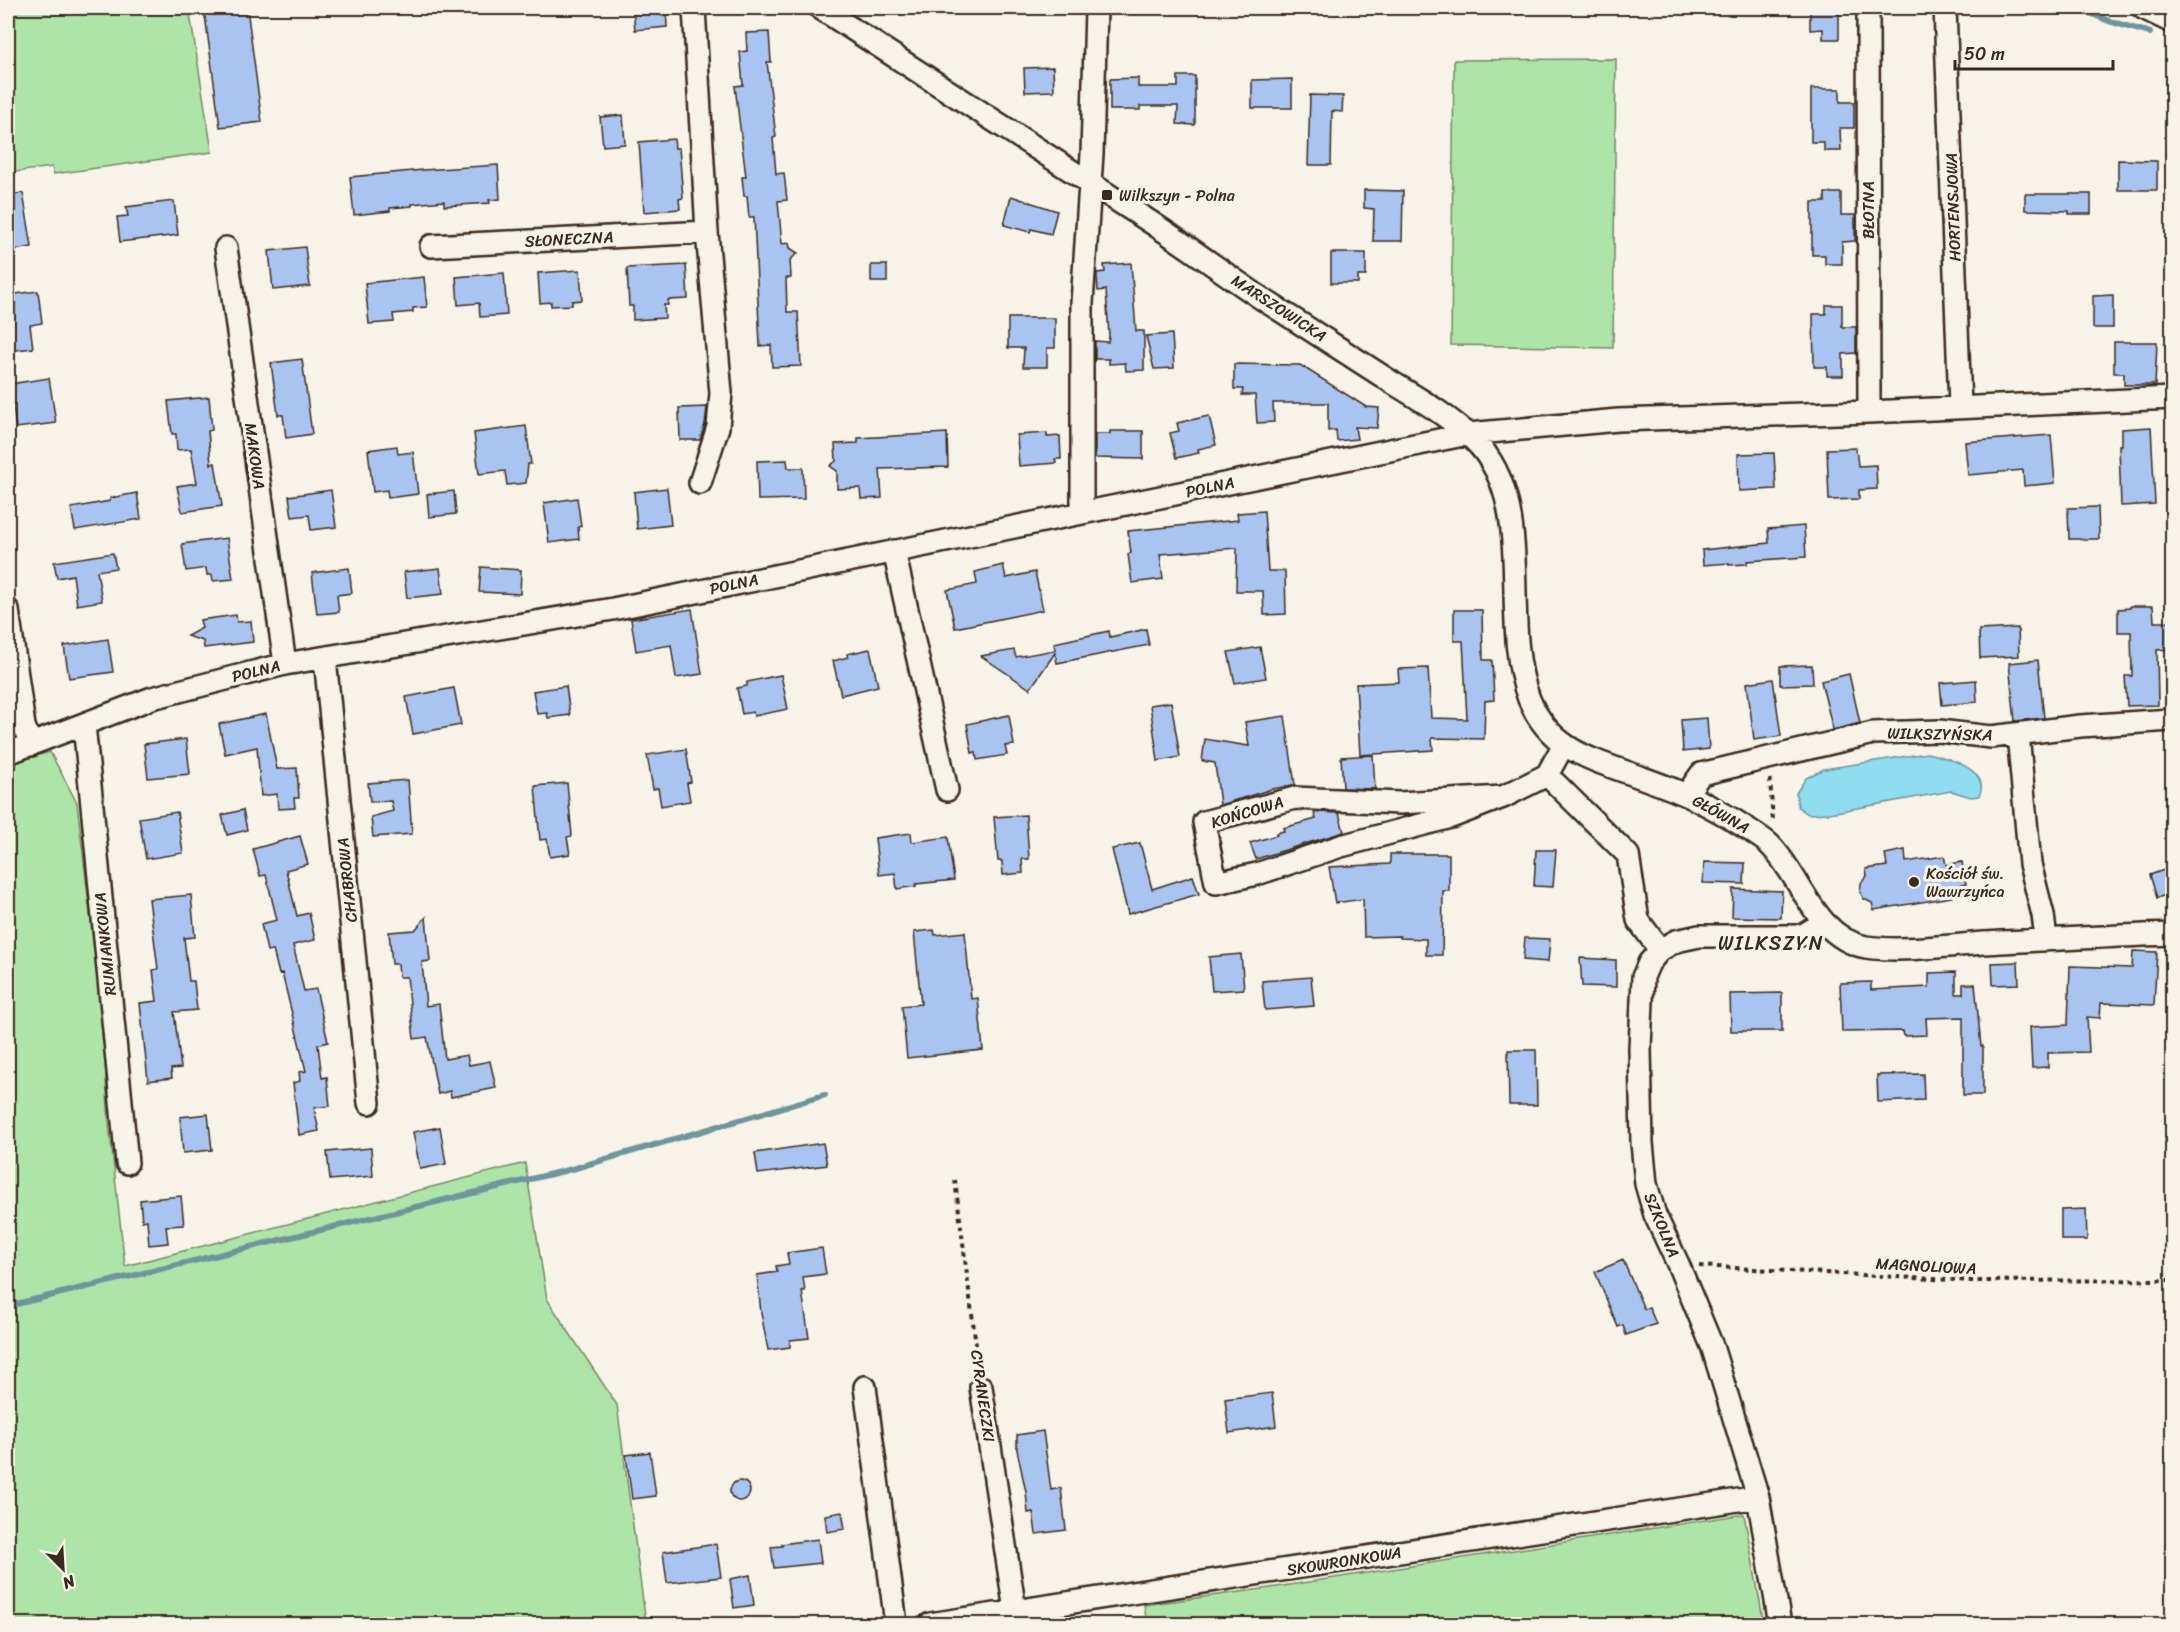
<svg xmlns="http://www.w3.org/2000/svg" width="2180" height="1632" font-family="Sriracha,sans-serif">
	<rect width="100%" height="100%" fill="#f7f3e8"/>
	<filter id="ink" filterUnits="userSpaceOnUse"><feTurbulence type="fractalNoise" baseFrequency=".0167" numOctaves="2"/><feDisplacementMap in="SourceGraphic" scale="12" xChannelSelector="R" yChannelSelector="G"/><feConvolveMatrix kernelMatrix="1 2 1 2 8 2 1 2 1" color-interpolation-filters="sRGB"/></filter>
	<g filter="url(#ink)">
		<!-- green -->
		<path fill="#ade5a9" stroke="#748864" stroke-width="1.5" d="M 8,8 L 189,8 L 212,152 L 54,174 L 52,167 L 8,173 Z
			M 1616,59 L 1613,348 L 1451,345 L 1454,60 Z
			M 50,752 L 77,803 L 102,1016 L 109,1124 L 125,1266 L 525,1163 L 547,1299 L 617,1405 L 646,1624 L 8,1624 L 8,764 Z
			M 1744,1514 L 1764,1624 L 1147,1624 L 1144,1605 L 1270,1588 Z"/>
		<!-- water -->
		<path fill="#90dcf0" stroke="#6e959c" stroke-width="1.5" d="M 1927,753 C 1945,757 1992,769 1979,796 L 1971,797 L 1951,791 L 1830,813 L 1808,814 L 1798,807 L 1796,793 L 1806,778 L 1824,769 Z"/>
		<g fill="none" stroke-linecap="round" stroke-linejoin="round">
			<!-- stream -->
			<path stroke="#6e959c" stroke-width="6" d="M 2078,8 L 2109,21 L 2150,33
				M 8,1306 L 572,1169 L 825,1095"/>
		</g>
		<!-- building -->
		<path fill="#a9c4f1" stroke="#3b2a1e" stroke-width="1.5" d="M 204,8 L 247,8 L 262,122 L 220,127 Z
			M 633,8 L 666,8 L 667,27 L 635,30 Z
			M 1810,8 L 1839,8 L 1839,39 L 1823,39 L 1823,29 L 1810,30 Z
			M 769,32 L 771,62 L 767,62 L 776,137 L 773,138 L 776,174 L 784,173 L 787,200 L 778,201 L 782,244 L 789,243 L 790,248 L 798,253 L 790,260 L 791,278 L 786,278 L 787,312 L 798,312 L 801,366 L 772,367 L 771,345 L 760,346 L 754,217 L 749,217 L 747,196 L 744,196 L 742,177 L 746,177 L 735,86 L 743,85 L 740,52 L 747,51 L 746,33 Z
			M 1053,67 L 1054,91 L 1025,92 L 1024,68 Z
			M 1178,76 L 1195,76 L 1195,125 L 1177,124 L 1178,106 L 1140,106 L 1140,110 L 1110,110 L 1110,79 L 1138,78 L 1138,87 L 1178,87 Z
			M 1292,79 L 1292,108 L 1252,108 L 1252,80 Z
			M 1811,89 L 1840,89 L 1840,102 L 1854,102 L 1854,128 L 1840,128 L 1841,151 L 1824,151 L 1824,142 L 1811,142 Z
			M 1310,95 L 1343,96 L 1342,112 L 1332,111 L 1331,165 L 1308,165 Z
			M 623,115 L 625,144 L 603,146 L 600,117 Z
			M 674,139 L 675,148 L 679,148 L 683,198 L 679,199 L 680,209 L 644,212 L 639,142 Z
			M 2118,160 L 2157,161 L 2157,190 L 2118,190 Z
			M 498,165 L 500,199 L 489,200 L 490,203 L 444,206 L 444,201 L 412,204 L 412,206 L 390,208 L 390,211 L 354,215 L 350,177 L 423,170 Z
			M 1364,190 L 1403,191 L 1402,241 L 1373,241 L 1374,209 L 1364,208 Z
			M 23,193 L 32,247 L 8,251 L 8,195 Z
			M 1825,193 L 1841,193 L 1841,215 L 1855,215 L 1855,241 L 1842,242 L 1842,264 L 1825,264 L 1825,255 L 1812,255 L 1812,202 L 1825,202 Z
			M 2025,194 L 2091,194 L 2091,214 L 2069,214 L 2069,211 L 2025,210 Z
			M 1011,196 L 1057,211 L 1051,234 L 1031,229 L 1030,232 L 1004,225 Z
			M 174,201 L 178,235 L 120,242 L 117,217 L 128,216 L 126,207 Z
			M 305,247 L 310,286 L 273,290 L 269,251 Z
			M 1331,253 L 1366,253 L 1366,276 L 1358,276 L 1358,283 L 1331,283 Z
			M 1131,263 L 1136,331 L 1144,331 L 1144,370 L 1126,371 L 1125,363 L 1109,364 L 1109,359 L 1095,359 L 1095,341 L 1108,342 L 1109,336 L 1106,290 L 1098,291 L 1097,276 L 1097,273 L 1105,272 L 1104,265 Z
			M 686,265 L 688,299 L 668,300 L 668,305 L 664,305 L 665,318 L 633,320 L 633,306 L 629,306 L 627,268 Z
			M 871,265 L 887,265 L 887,282 L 871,282 Z
			M 580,270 L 582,300 L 572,301 L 572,305 L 551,306 L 551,302 L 540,303 L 538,273 Z
			M 504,273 L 507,315 L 480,317 L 479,303 L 458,305 L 456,277 Z
			M 424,277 L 427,307 L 413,308 L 413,312 L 393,314 L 394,322 L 369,324 L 365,283 Z
			M 38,291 L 42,323 L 30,325 L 33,348 L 8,351 L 8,295 Z
			M 2113,295 L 2113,328 L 2093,328 L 2093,296 Z
			M 1826,305 L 1842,305 L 1842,327 L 1856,327 L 1856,353 L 1843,354 L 1843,376 L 1827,376 L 1827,367 L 1814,367 L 1813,314 L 1826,314 Z
			M 1008,318 L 1055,318 L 1055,348 L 1047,348 L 1047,367 L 1023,367 L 1024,348 L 1008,348 Z
			M 1172,334 L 1174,368 L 1154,369 L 1146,336 Z
			M 2114,342 L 2157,342 L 2155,385 L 2124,385 L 2124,373 L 2114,373 Z
			M 302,359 L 312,434 L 286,438 L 283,415 L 278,415 L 271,363 Z
			M 1234,364 L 1300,365 L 1366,407 L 1379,408 L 1377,428 L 1355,427 L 1357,439 L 1337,441 L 1336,430 L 1328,431 L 1328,403 L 1273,403 L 1274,422 L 1257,423 L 1255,395 L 1242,395 L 1243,389 L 1234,389 Z
			M 49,378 L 56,423 L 16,428 L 10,384 Z
			M 209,397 L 212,430 L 208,431 L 211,464 L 215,463 L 222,506 L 182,512 L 177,486 L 197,483 L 191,449 L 177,450 L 176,434 L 172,434 L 168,401 Z
			M 707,407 L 705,424 L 700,440 L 680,440 L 679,408 Z
			M 1209,416 L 1216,445 L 1198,449 L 1199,453 L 1176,458 L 1170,433 L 1179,431 L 1177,423 Z
			M 526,426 L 531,464 L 528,464 L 526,483 L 507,485 L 505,471 L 479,474 L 474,433 Z
			M 2151,427 L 2155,504 L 2121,506 L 2119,445 L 2122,445 L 2122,429 Z
			M 1110,431 L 1143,431 L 1143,459 L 1095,458 L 1095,434 L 1110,434 Z
			M 947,433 L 948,467 L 880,469 L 882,498 L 861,499 L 860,488 L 837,489 L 837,471 L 830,466 L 836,461 L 835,444 L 858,443 L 858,438 Z
			M 1047,433 L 1047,437 L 1060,436 L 1061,459 L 1055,459 L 1056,463 L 1019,466 L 1017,435 Z
			M 2051,435 L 2055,483 L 2024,486 L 2023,470 L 1968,475 L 1965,442 Z
			M 397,446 L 398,454 L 413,452 L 418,494 L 388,498 L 387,490 L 373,492 L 368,450 Z
			M 1856,448 L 1858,466 L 1876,465 L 1877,489 L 1859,490 L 1859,499 L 1829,500 L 1827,449 Z
			M 1774,453 L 1776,489 L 1739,491 L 1738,454 Z
			M 787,460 L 788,468 L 803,468 L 804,499 L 758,500 L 757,461 Z
			M 667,488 L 671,525 L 637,529 L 634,492 Z
			M 331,490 L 336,527 L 311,530 L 309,515 L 292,517 L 289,496 Z
			M 454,491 L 456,514 L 429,517 L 427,494 Z
			M 137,493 L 141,519 L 75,530 L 71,508 L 110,501 L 110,498 Z
			M 577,498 L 581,526 L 578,527 L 579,539 L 549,543 L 544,503 Z
			M 2098,507 L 2099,539 L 2069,539 L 2068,508 Z
			M 1264,511 L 1268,571 L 1285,571 L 1286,614 L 1264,615 L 1263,591 L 1236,591 L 1237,548 L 1160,554 L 1163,579 L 1132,583 L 1128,554 L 1131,553 L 1128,531 L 1238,520 L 1237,513 Z
			M 1804,526 L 1806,557 L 1747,561 L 1747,564 L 1729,565 L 1729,563 L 1703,565 L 1702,550 L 1769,543 L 1768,529 Z
			M 227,538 L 233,579 L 213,581 L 212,575 L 207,575 L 206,568 L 186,571 L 182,544 Z
			M 113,553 L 116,568 L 97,571 L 102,601 L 77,605 L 73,575 L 57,578 L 54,562 Z
			M 1003,565 L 1006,578 L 1035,572 L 1043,610 L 955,628 L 947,590 L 977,584 L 975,572 Z
			M 481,567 L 521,570 L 520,594 L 479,592 Z
			M 349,568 L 352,593 L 337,595 L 339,612 L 317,614 L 312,573 Z
			M 440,568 L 443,594 L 407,598 L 404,572 Z
			M 2130,606 L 2153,606 L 2154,622 L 2172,622 L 2172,649 L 2157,650 L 2158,705 L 2127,706 L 2125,676 L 2132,676 L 2131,632 L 2118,632 L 2118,609 L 2130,608 Z
			M 692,609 L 702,674 L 676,678 L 671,645 L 636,651 L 631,619 Z
			M 1454,610 L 1482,610 L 1483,660 L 1492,660 L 1494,700 L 1485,701 L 1484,739 L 1432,738 L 1433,750 L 1360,755 L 1356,684 L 1399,682 L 1398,669 L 1428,668 L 1431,718 L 1467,719 L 1463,641 L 1454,641 Z
			M 236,615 L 237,622 L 251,621 L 253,642 L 204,648 L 203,641 L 187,636 L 202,628 L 200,620 Z
			M 2018,628 L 2019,656 L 1980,658 L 1979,630 Z
			M 1146,629 L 1149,645 L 1057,663 L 1055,653 L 1030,689 L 981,656 L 1014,650 L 1016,657 L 1055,650 L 1054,643 L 1109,631 L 1110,637 Z
			M 108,639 L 113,672 L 69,678 L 64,646 Z
			M 1260,647 L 1266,678 L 1235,683 L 1228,652 Z
			M 870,649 L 878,686 L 841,695 L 833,661 L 848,657 L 847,654 Z
			M 2038,660 L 2044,718 L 2015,721 L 2009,663 Z
			M 1812,665 L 1813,684 L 1780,685 L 1780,666 Z
			M 1849,674 L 1860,723 L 1833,730 L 1821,681 Z
			M 781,675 L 788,709 L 754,716 L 753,712 L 742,714 L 737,688 L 747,686 L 747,682 Z
			M 1773,679 L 1781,736 L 1754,740 L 1747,683 Z
			M 1976,680 L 1977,702 L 1942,705 L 1940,683 Z
			M 566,686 L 570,715 L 548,718 L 547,713 L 537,714 L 533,691 Z
			M 454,688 L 461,725 L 413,734 L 406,697 Z
			M 1171,702 L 1180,757 L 1158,761 L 1150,705 Z
			M 266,714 L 277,769 L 297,768 L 299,798 L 294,798 L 295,808 L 278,809 L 277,794 L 261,796 L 257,747 L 225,754 L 219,724 Z
			M 1009,715 L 1014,745 L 1005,746 L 1007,755 L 977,760 L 976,752 L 972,753 L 967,724 Z
			M 1285,716 L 1295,785 L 1272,789 L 1220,805 L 1215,763 L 1202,761 L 1205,739 L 1249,746 L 1245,722 Z
			M 1707,718 L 1709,749 L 1683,752 L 1681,720 Z
			M 186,739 L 190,774 L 148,778 L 144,744 Z
			M 686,749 L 691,782 L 687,783 L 690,801 L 661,806 L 658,788 L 653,789 L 647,755 Z
			M 1373,755 L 1375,789 L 1343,788 L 1341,757 Z
			M 408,780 L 412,834 L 373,837 L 371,817 L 393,811 L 391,801 L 370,802 L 368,783 Z
			M 567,783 L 572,836 L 567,837 L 570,854 L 550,857 L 547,839 L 540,840 L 535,786 Z
			M 243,810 L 247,830 L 227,835 L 222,815 Z
			M 177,812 L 183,853 L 146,859 L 139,818 Z
			M 1318,812 L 1339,813 L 1344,832 L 1256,859 L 1250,843 L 1277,835 L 1276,833 L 1284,831 L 1283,828 L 1316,819 L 1314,813 Z
			M 1026,815 L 1029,859 L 1022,859 L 1023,873 L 1003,875 L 1002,861 L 998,861 L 994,817 Z
			M 911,833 L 912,842 L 948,837 L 954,880 L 916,884 L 916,886 L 897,889 L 895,873 L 879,875 L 875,838 Z
			M 300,836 L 308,864 L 286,870 L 297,916 L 309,913 L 315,940 L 293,945 L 304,991 L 316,989 L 328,1042 L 318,1045 L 322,1078 L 327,1077 L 330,1106 L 314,1108 L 319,1131 L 299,1135 L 293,1083 L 300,1081 L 299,1072 L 306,1071 L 282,973 L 279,974 L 273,950 L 267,951 L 261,924 L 277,920 L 266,875 L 260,876 L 253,849 Z
			M 1140,843 L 1152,889 L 1193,876 L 1199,894 L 1128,914 L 1112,849 Z
			M 1536,850 L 1556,850 L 1553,887 L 1534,886 Z
			M 1905,850 L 1906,862 L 1944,856 L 1946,865 L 1962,862 L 1966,884 L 1950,888 L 1952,897 L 1874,910 L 1872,903 L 1864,899 L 1860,892 L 1861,883 L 1867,876 L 1866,869 L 1887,866 L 1885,854 Z
			M 1390,854 L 1449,854 L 1449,891 L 1443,891 L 1442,955 L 1426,955 L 1426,939 L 1400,938 L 1400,936 L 1364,937 L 1363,899 L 1335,903 L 1329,867 L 1390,864 Z
			M 1704,862 L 1745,863 L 1744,884 L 1703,883 Z
			M 2172,867 L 2172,893 L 2157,898 L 2150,875 Z
			M 1733,889 L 1782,891 L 1781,918 L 1732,917 Z
			M 191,895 L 195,937 L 184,938 L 189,981 L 194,981 L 197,1010 L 174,1012 L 181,1068 L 171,1069 L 172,1078 L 148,1081 L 140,1003 L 157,1001 L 153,970 L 158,969 L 149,899 Z
			M 426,917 L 430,961 L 422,962 L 426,1006 L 439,1004 L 445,1059 L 467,1055 L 469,1065 L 490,1061 L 496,1088 L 451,1097 L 450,1091 L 438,1094 L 427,1037 L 414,1039 L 407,977 L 399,977 L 398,964 L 392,964 L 389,932 L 415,930 Z
			M 934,930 L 935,935 L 965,932 L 971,999 L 978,998 L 983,1050 L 907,1058 L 902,1006 L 921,1004 L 914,932 Z
			M 1525,938 L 1550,939 L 1548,962 L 1523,960 Z
			M 2133,951 L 2157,952 L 2154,1005 L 2101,1003 L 2100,1018 L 2087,1017 L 2089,1052 L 2048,1053 L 2048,1067 L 2032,1068 L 2030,1027 L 2068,1025 L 2070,966 L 2132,968 Z
			M 1241,954 L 1244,989 L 1212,991 L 1209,957 Z
			M 1580,958 L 1616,960 L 1616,987 L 1582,986 Z
			M 2018,962 L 2019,984 L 1993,985 L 1992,963 Z
			M 1956,972 L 1956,994 L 1963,994 L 1963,984 L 1975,984 L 1981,1046 L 1983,1046 L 1983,1095 L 1963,1095 L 1963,1017 L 1926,1018 L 1927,1035 L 1904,1036 L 1903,1031 L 1842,1032 L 1840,983 L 1871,982 L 1871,990 L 1929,987 L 1929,973 Z
			M 1311,977 L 1314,1006 L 1265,1010 L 1262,981 Z
			M 1782,993 L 1782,1031 L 1731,1031 L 1730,994 Z
			M 1508,1050 L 1536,1050 L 1537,1105 L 1509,1105 Z
			M 1923,1074 L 1924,1100 L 1878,1102 L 1877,1075 Z
			M 208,1114 L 212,1150 L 183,1153 L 180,1117 Z
			M 440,1127 L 446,1164 L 420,1169 L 413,1132 Z
			M 823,1143 L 827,1165 L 758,1174 L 755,1153 Z
			M 371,1148 L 373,1176 L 330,1180 L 327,1152 Z
			M 181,1196 L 184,1225 L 166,1226 L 168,1243 L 149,1245 L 147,1220 L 142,1221 L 140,1200 Z
			M 2086,1209 L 2087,1240 L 2061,1240 L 2061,1210 Z
			M 822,1248 L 826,1274 L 803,1277 L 805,1291 L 802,1291 L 809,1338 L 790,1340 L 790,1347 L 768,1350 L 761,1313 L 757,1275 L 777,1272 L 776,1266 L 789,1264 L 787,1253 Z
			M 1623,1260 L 1644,1309 L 1649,1307 L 1656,1324 L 1626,1335 L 1623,1325 L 1618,1327 L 1595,1272 Z
			M 1272,1393 L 1276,1426 L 1229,1433 L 1225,1399 Z
			M 1043,1431 L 1051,1490 L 1061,1488 L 1066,1530 L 1036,1534 L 1033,1512 L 1028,1513 L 1026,1492 L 1017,1450 L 1017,1435 Z
			M 650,1452 L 656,1496 L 632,1499 L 626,1455 Z
			M730 1491a10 10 0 1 1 20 0a10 10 0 1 1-20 0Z
			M 842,1512 L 845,1529 L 827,1532 L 825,1515 Z
			M 818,1539 L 821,1563 L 774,1568 L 771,1547 L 782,1546 L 782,1544 Z
			M 716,1544 L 721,1577 L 667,1583 L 663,1552 Z
			M 750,1575 L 754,1605 L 734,1608 L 730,1579 Z"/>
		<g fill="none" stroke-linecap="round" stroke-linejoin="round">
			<!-- minor casing -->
			<g stroke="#3b2a1e" stroke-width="26">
				<path id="minor" d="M 694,8 L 707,232 L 721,393 L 718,427 L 700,483
					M 820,8 C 926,76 1032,145 1138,214 C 1181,241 1222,272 1264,300 C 1307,328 1350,355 1393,383 C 1421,400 1450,417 1474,440 C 1539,504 1498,618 1529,699 C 1548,745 1583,757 1626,772 C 1648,780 1672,788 1693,798 C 1712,807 1731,818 1748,829 C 1755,834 1764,839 1770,845 C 1802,877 1815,938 1866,947 C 1900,952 1949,946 1983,943 C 2046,940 2109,936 2172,934
					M 1868,8 L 1869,412
					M 1945,8 L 1960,406
					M 2143,8 L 2172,22
					M 431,246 L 707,232
					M 226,248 L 285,664
					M 1082,513 L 1082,303 L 1092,154 L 1096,8
					M 894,551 L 947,790
					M 8,610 L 24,726 L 31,745
					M 325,658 L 369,1103
					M 84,724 L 127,1163
					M 2018,734 L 2030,864 L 2043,915 L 2046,939
					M 8,753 L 152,698 L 285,664 L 613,609 L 1468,434 L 1618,420 L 1869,412 L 2172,398
					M 1547,775 L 1628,855 L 1638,920 L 1660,950
					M 1686,795 L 1701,774 L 1873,733 L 1939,731 L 1991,737 L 2080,726 L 2172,720
					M 1503,797 L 1399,803 L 1295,798 L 1204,822 L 1216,883 L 1257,874 L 1341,846 L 1451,817 L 1503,797 L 1547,775 L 1564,744
					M 865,1387 L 896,1624
					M 981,1387 L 1017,1624
					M 930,1624 L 1758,1497
					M 1780,1624 L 1758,1497 L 1730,1405 L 1712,1346 L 1678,1264 L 1655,1215 L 1646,1184 L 1642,1143 L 1640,1049 L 1643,977 L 1649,963 L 1660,950 L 1676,941 L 1699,936 L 1797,936 L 1805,934 L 1824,922"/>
			</g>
			<!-- path -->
			<path stroke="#3b2a1e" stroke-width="4" stroke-dasharray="4.5 4.5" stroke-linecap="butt" d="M 1770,779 L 1773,822
				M 955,1180 L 979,1369
				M 1699,1266 L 1971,1281 L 2172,1280"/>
			<!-- minor -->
			<use href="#minor" stroke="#f7f3e8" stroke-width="21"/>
		</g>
	</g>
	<!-- markers -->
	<g fill="#3b2a1e" stroke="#f7f3e8" stroke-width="2">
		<rect x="1101" y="189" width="12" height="12" rx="3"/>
		<circle cx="1914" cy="882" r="6"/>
	</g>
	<g text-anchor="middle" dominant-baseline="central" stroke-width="6" stroke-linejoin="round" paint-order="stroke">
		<!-- poi labels -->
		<g font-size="16" fill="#3b2a1e" stroke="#f7f3e8" text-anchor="start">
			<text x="1119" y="195">Wilkszyn - Polna</text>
			<text x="1926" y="873">Kościół św.<tspan x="1926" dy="18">Wawrzyńca</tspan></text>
		</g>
		<!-- street labels -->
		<g font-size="16" fill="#3b2a1e" stroke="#f7f3e8">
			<text transform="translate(1953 207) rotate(-92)">HORTENSJOWA</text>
			<text transform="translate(1868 210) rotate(-90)">BŁOTNA</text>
			<text transform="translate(569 239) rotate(-3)">SŁONECZNA</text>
			<text transform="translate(1279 308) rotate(33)">MARSZOWICKA</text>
			<text transform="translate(255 456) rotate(82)">MAKOWA</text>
			<text transform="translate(1210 487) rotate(-12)">POLNA</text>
			<text transform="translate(734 584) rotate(-12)">POLNA</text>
			<text transform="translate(256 671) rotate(-14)">POLNA</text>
			<text transform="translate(1940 734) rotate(1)">WILKSZYŃSKA</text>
			<text transform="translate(1247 812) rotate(-17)">KOŃCOWA</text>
			<text transform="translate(1721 814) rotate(29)">GŁÓWNA</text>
			<text transform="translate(347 880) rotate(-96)">CHABROWA</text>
			<text transform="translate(105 944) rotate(-96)">RUMIANKOWA</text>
			<text transform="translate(1662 1225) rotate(68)">SZKOLNA</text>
			<text transform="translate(1926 1266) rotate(3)">MAGNOLIOWA</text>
			<text transform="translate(983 1396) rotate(82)">CYRANECZKI</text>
			<text transform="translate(1344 1561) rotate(-9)">SKOWRONKOWA</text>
		</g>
		<!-- quarter labels -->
		<g font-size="20" letter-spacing="1.5" fill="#3b2a1e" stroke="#f7f3e8">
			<text x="1771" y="943">WILKSZYN</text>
		</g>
	</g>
	<!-- margin -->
	<rect width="2180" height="1632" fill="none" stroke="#f7f3e8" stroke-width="30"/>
	<rect x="15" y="15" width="2150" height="1602" fill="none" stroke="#3b2a1e" stroke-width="2" filter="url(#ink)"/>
	<!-- north arrow -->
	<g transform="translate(63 1569) rotate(156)" stroke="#f7f3e8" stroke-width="4.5" paint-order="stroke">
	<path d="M0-4.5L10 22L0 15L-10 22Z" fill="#3b2a1e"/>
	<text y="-9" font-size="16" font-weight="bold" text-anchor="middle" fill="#3b2a1e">N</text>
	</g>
	<!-- scale -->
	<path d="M1955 60v9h158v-9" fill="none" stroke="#3b2a1e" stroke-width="3"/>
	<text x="1964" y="60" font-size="18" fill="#3b2a1e" stroke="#f7f3e8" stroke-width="4.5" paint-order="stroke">50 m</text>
</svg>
